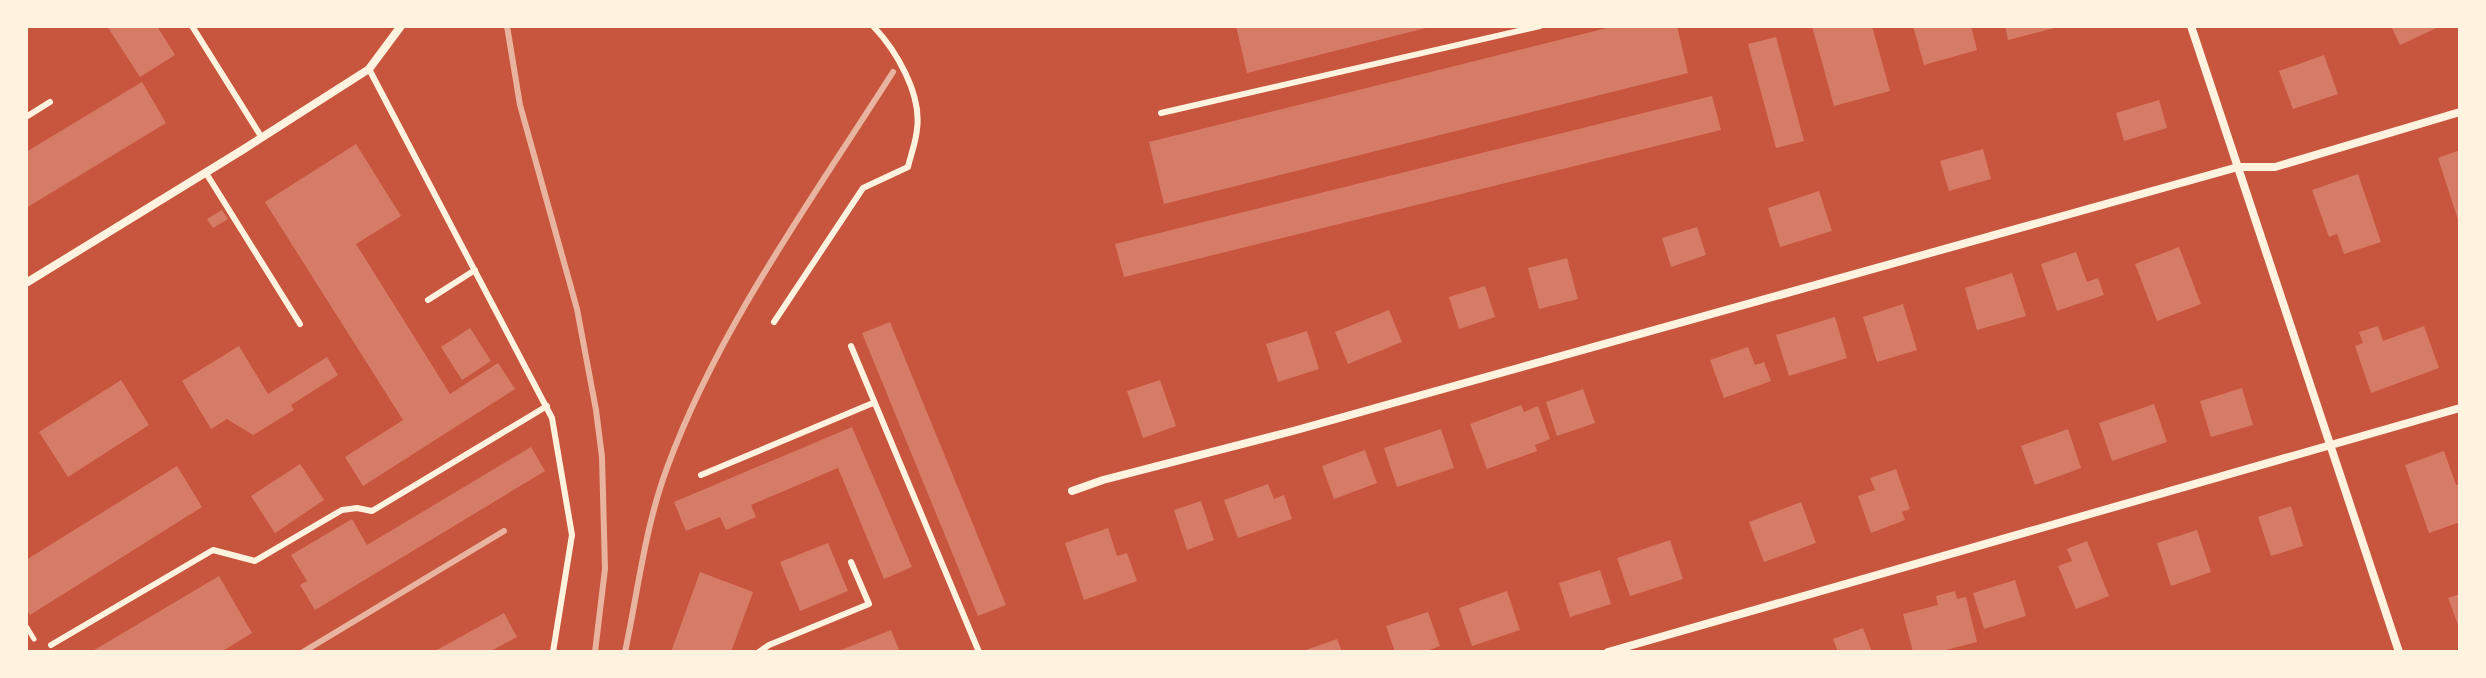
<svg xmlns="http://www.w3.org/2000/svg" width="2486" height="678" font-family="'Source Serif 4',serif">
	<rect width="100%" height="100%" fill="#c8553d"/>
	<!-- building -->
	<path fill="#d67c66" d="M 107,26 L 157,26 L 175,55 L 140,77 Z
		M 1236,26 L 1430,26 L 1430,27 L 1247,73 Z
		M 1615,26 L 1677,26 L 1688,73 L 1164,204 L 1149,142 Z
		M 1812,26 L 1872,26 L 1890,91 L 1834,106 Z
		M 1913,26 L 1971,26 L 1977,50 L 1924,65 Z
		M 2005,26 L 2058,26 L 2058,27 L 2008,40 Z
		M 2391,26 L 2441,26 L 2400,45 Z
		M 1776,37 L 1804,141 L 1776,148 L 1748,44 Z
		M 2324,55 L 2338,94 L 2293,109 L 2279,71 Z
		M 142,82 L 166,123 L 26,208 L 26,152 Z
		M 1712,96 L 1721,130 L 1124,277 L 1115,244 Z
		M 2159,100 L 2167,128 L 2124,141 L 2116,113 Z
		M 356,144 L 401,216 L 356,244 L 450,394 L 498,363 L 515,389 L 363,486 L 345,457 L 403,420 L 265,202 Z
		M 1983,149 L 1991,179 L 1949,191 L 1940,161 Z
		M 2460,150 L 2460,223 L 2459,223 L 2438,158 Z
		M 2358,174 L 2381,242 L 2344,254 L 2337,234 L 2329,237 L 2312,190 Z
		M 1819,191 L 1832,231 L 1780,247 L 1768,208 Z
		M 222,210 L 228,219 L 213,228 L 207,219 Z
		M 1697,227 L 1706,255 L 1671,267 L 1662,238 Z
		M 2179,247 L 2201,304 L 2157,321 L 2135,264 Z
		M 2076,252 L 2087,282 L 2098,278 L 2104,295 L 2057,311 L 2041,264 Z
		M 1567,258 L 1578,299 L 1539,309 L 1528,268 Z
		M 2012,273 L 2026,316 L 1977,330 L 1965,288 Z
		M 1485,286 L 1495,317 L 1459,329 L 1449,297 Z
		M 1903,304 L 1917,350 L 1877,362 L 1863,317 Z
		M 1389,310 L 1402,342 L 1348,364 L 1335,332 Z
		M 1835,317 L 1847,358 L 1789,376 L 1776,335 Z
		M 890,322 L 1006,605 L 978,616 L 862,333 Z
		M 2378,326 L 2383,341 L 2424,326 L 2439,368 L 2371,393 L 2355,346 L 2363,343 L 2359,332 Z
		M 470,328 L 491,361 L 462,380 L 441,347 Z
		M 1307,331 L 1319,369 L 1278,382 L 1266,344 Z
		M 239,346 L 268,394 L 327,357 L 338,375 L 291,405 L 294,410 L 253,435 L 227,419 L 211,429 L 182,381 Z
		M 1748,347 L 1755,365 L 1764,362 L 1771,381 L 1724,398 L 1710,360 Z
		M 121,380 L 149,425 L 68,477 L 39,432 Z
		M 1160,380 L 1176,426 L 1143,438 L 1127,391 Z
		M 2242,388 L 2253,425 L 2211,437 L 2200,401 Z
		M 1583,389 L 1595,423 L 1557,436 L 1546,402 Z
		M 2154,404 L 2167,442 L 2112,461 L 2099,423 Z
		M 1521,405 L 1524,412 L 1538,406 L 1550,439 L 1535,445 L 1537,451 L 1487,469 L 1470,424 Z
		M 852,427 L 912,567 L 884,579 L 838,468 L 751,505 L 756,517 L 726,530 L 720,517 L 686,531 L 674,502 Z
		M 1441,429 L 1454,468 L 1397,487 L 1384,448 Z
		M 2068,429 L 2081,468 L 2035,485 L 2021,446 Z
		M 531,447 L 545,471 L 315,610 L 300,585 L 307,581 L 291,555 L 352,519 L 367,545 Z
		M 1365,450 L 1377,483 L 1334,499 L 1322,466 Z
		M 2444,451 L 2456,485 L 2460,484 L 2460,522 L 2429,533 L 2405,465 Z
		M 300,464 L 324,500 L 275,533 L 251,496 Z
		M 177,466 L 202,507 L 30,615 L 26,609 L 26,560 Z
		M 1896,469 L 1910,509 L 1902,512 L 1905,520 L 1871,533 L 1858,496 L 1875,490 L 1870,478 Z
		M 1268,484 L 1274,499 L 1284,495 L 1292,519 L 1238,538 L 1224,500 Z
		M 1201,501 L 1214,540 L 1187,550 L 1174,510 Z
		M 1801,502 L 1816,543 L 1764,562 L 1749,522 Z
		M 2291,506 L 2303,546 L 2271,556 L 2258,517 Z
		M 1108,528 L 1117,556 L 1127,553 L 1137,581 L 1084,600 L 1065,543 Z
		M 2197,530 L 2211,572 L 2171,586 L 2157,543 Z
		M 1670,540 L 1683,579 L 1630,596 L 1617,558 Z
		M 2087,541 L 2109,596 L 2076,609 L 2058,566 L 2072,561 L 2067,549 Z
		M 828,543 L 848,591 L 800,611 L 780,562 Z
		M 1600,570 L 1611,604 L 1570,617 L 1559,583 Z
		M 700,572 L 753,592 L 731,652 L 671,652 Z
		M 219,576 L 252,633 L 221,652 L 91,652 Z
		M 2015,580 L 2026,616 L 1984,629 L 1973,593 Z
		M 1507,591 L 1520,630 L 1472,646 L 1459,608 Z
		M 1955,591 L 1957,599 L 1966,597 L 1977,642 L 1938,652 L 1913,652 L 1903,614 L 1938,605 L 1936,596 Z
		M 2460,594 L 2460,630 L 2448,598 Z
		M 1428,612 L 1440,646 L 1424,652 L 1395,652 L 1386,626 Z
		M 504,613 L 517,637 L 489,652 L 433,652 Z
		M 1863,628 L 1872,652 L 1838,652 L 1833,639 Z
		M 891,630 L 900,652 L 836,652 Z
		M 1337,639 L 1342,652 L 1300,652 Z"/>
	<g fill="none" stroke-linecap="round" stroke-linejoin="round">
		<!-- path -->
		<path stroke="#fff3e0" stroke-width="5" d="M 26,626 L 34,639"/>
		<!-- service -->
		<path stroke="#fff3e0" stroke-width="6" d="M 192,26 L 262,138
			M 369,69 L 552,418 L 572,535 L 553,652
			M 1161,113 L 1540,26
			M 26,117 L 50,102
			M 206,173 L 300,324
			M 428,300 L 475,270
			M 774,322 L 863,188 L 908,167 C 911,154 916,142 917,129 C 922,94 896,50 873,26
			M 851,346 L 979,652
			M 701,475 L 873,403
			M 51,645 L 213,550 L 255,561 L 342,510 L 357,508 L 372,511 L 547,406
			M 759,652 L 769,645 L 869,604 L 851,562"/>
		<!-- minor -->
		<path stroke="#fff3e0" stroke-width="8" d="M 2191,26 L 2399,652
			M 26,283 L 244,149 L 369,69 L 401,26
			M 1072,491 L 1103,480 L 1293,431 L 2238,167 L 2275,167 L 2460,112
			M 1608,652 L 2460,408"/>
		<!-- rail -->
		<path stroke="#e9b49f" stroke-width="6" d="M 507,26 L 520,105 L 577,309 L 596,410 L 602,457 L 605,569 L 595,652
			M 303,652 L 504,531
			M 625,652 C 638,591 645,527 667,468 C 718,328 813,198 893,72"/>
	</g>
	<!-- border -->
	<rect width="2486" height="678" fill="none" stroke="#fff3e0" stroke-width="56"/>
</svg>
